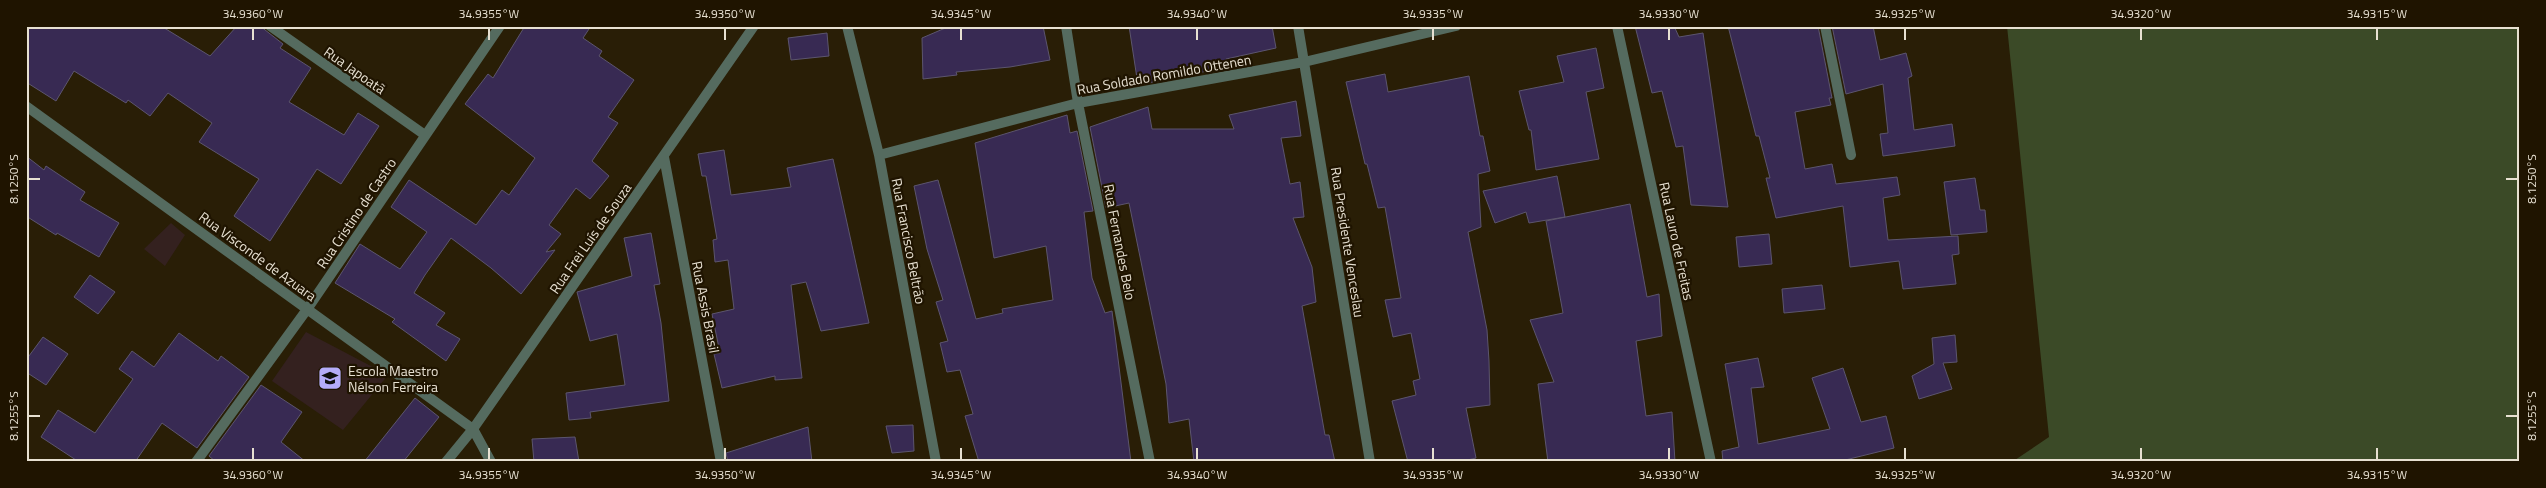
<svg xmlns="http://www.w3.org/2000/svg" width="2546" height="488" font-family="'Titillium Web',sans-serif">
	<rect width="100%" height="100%" fill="#291e06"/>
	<!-- education -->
	<path fill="#34211f" d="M 171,223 L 185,235 L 165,266 L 144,249 Z
		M 306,332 L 388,375 L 343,430 L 272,381 Z"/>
	<!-- green -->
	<path fill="#3b4a27" d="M 2007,26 L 2520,26 L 2520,462 L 2012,462 L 2049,437 Z"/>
	<!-- building -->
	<path fill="#382a53" stroke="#5c556e" d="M 26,26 L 161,26 L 210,56 L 237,26 L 260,26 L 283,44 L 280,48 L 311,68 L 289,102 L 344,135 L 358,113 L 379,126 L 341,184 L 317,169 L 270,241 L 234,216 L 259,179 L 199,142 L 212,123 L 168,93 L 150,116 L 128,100 L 126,103 L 74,71 L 56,101 L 26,82 Z
		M 525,26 L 591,26 L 583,38 L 602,51 L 599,56 L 634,80 L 608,117 L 618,123 L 592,161 L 609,176 L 590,199 L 576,188 L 549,225 L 561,234 L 546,252 L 555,250 L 521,294 L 491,268 L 451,238 L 425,275 L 414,293 L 445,313 L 436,325 L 460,339 L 446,361 L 392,322 L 395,319 L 335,283 L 360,244 L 400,269 L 427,232 L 391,207 L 409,180 L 476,225 L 502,190 L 509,195 L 535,158 L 465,104 L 488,74 L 493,78 Z
		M 950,26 L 1043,26 L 1050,60 L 1010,67 L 956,72 L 957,75 L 923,79 L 922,38 Z
		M 1129,26 L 1272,26 L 1276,48 L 1226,59 L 1227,67 L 1138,85 Z
		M 1635,26 L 1674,26 L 1679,37 L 1703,33 L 1728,207 L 1691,205 L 1683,146 L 1676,147 L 1662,91 L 1652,93 Z
		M 1728,26 L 1818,26 L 1832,98 L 1829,98 L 1831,105 L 1795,112 L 1805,169 L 1832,164 L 1836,184 L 1897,177 L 1900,195 L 1883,198 L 1888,240 L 1958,236 L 1959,254 L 1952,255 L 1956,284 L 1903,289 L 1899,261 L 1850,267 L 1843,206 L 1776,218 L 1766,178 L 1770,178 L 1759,136 L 1756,136 Z
		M 1832,26 L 1873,26 L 1880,60 L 1906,53 L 1912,76 L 1908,78 L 1914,130 L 1952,124 L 1955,146 L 1883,156 L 1880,134 L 1888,133 L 1883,84 L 1846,94 Z
		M 827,33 L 829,56 L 791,60 L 788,38 Z
		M 1596,48 L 1604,88 L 1586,92 L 1599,159 L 1536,170 L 1531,130 L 1529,130 L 1519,91 L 1564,82 L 1557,56 Z
		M 1385,74 L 1388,92 L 1469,76 L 1480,136 L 1483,136 L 1490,171 L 1478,174 L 1481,227 L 1468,232 L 1487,330 L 1489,361 L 1490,405 L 1466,408 L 1476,458 L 1459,462 L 1408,462 L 1392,401 L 1416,395 L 1413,381 L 1420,379 L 1411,333 L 1393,337 L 1385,300 L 1401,298 L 1385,207 L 1378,208 L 1367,164 L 1365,164 L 1346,82 Z
		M 1296,101 L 1301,136 L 1281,138 L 1290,184 L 1300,182 L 1304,217 L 1293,218 L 1312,267 L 1316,302 L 1302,306 L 1325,435 L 1329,435 L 1335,462 L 1194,462 L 1189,419 L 1169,423 L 1166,384 L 1129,203 L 1106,208 L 1090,127 L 1148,107 L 1152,129 L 1234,129 L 1229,115 Z
		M 1067,115 L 1070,133 L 1077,131 L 1093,211 L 1084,212 L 1092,278 L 1105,313 L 1112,311 L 1131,462 L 979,462 L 965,416 L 973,414 L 960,370 L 947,372 L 940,343 L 948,341 L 936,302 L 943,300 L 927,249 L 914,186 L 938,180 L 976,319 L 1003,313 L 1002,309 L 1053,300 L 1046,246 L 994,258 L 975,143 Z
		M 724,150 L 731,195 L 791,187 L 787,168 L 833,159 L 869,323 L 821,331 L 806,282 L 791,285 L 802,378 L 775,380 L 775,376 L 722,388 L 714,354 L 720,353 L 712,314 L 734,309 L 728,260 L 715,262 L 713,240 L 717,239 L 706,176 L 702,176 L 698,154 Z
		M 26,156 L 44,170 L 46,166 L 85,192 L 80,200 L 119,223 L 99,257 L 57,233 L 56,235 L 26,216 Z
		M 1557,176 L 1565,217 L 1529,223 L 1526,212 L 1495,223 L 1483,191 Z
		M 1975,178 L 1980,210 L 1985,210 L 1987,232 L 1951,235 L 1944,182 Z
		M 1630,204 L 1647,297 L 1659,294 L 1662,336 L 1636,341 L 1646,416 L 1672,412 L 1675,462 L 1548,462 L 1538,384 L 1554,382 L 1530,320 L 1563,313 L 1546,221 Z
		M 651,233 L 660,284 L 654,285 L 661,323 L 669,401 L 590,412 L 591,418 L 569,420 L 566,393 L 625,385 L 617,334 L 590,341 L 577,292 L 632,276 L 624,238 Z
		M 1769,234 L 1772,264 L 1739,267 L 1736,237 Z
		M 90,275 L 115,292 L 98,314 L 74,297 Z
		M 1822,285 L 1825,309 L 1784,313 L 1782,289 Z
		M 179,333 L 218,361 L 221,356 L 249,377 L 197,448 L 162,423 L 135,462 L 79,462 L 41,437 L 58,410 L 95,433 L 133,379 L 119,369 L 132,351 L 154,367 Z
		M 1955,335 L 1957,362 L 1943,363 L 1952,389 L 1919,399 L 1912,376 L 1934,364 L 1932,338 Z
		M 43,337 L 68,354 L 46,385 L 26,372 L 26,360 Z
		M 1758,358 L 1764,387 L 1751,388 L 1758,444 L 1830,429 L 1812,378 L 1843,368 L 1861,422 L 1886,416 L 1894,448 L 1837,462 L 1723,462 L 1722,451 L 1739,447 L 1725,364 Z
		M 261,385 L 302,412 L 281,442 L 306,462 L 216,462 L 209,456 Z
		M 415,398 L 439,417 L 403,462 L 364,462 Z
		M 913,425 L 914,451 L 892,453 L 886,426 Z
		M 808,427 L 812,462 L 728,462 L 726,453 Z
		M 575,437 L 579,462 L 534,462 L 532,439 Z"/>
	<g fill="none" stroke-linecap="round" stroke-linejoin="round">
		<!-- minor -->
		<path stroke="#556b5f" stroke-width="10" d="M 270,26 L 425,135
			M 847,26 L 879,155 L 936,462
			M 1066,26 L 1078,103 L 1150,462
			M 1298,26 L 1370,462
			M 1617,26 L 1711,462
			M 1825,26 L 1851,155
			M 26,106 L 473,429 L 491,462
			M 879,155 L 1078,103 L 1304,62 L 1456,26
			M 664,157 L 721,462
			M 196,462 L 308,308 L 500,26
			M 446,462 L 473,429 L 754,26"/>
	</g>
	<!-- ticks -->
	<path fill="none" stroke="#e7e0d1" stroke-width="2" d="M 253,28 L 253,40M 489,28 L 489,40M 725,28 L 725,40M 961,28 L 961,40M 1197,28 L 1197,40M 1433,28 L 1433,40M 1669,28 L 1669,40M 1905,28 L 1905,40M 2141,28 L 2141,40M 2377,28 L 2377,40M 28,179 L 40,179M 2506,179 L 2518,179M 28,416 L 40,416M 2506,416 L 2518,416M 253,448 L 253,460M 489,448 L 489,460M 725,448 L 725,460M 961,448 L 961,460M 1197,448 L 1197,460M 1433,448 L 1433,460M 1669,448 L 1669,460M 1905,448 L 1905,460M 2141,448 L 2141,460M 2377,448 L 2377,460"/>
	<!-- icons -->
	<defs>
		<g id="school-square" transform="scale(1.25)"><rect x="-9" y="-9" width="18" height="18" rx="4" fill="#b4acf9" stroke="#1f1400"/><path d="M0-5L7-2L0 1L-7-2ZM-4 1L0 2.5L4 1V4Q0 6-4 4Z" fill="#111"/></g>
	</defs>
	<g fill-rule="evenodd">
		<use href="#school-square" x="330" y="378"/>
	</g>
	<g text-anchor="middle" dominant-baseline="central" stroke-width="4.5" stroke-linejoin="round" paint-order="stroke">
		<!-- street labels -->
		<g font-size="14" fill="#e7e0d1" stroke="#1f1400">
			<text transform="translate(355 70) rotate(35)">Rua Japoatã</text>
			<text transform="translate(1164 74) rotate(-10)">Rua Soldado Romildo Ottenen</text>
			<text transform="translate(356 213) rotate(-56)">Rua Cristino de Castro</text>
			<text transform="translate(590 238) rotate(-55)">Rua Frei Luís de Souza</text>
			<text transform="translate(909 241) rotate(79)">Rua Francisco Beltrão</text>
			<text transform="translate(1677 241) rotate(78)">Rua Lauro de Freitas</text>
			<text transform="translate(1120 242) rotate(79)">Rua Fernandes Belo</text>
			<text transform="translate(1348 242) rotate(81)">Rua Presidente Venceslau</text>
			<text transform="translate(258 256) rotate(36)">Rua Visconde de Azuara</text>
			<text transform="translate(706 307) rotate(79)">Rua Assis Brasil</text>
		</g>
		<!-- poi labels -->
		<g font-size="14" fill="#e7e0d1" stroke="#1f1400" text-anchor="start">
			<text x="348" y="370">Escola Maestro<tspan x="348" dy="16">Nélson Ferreira</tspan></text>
		</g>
	</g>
	<!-- border -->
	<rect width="2546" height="488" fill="none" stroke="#1f1400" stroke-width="55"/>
	<rect x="28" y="28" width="2490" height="432" fill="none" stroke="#e7e0d1" stroke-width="2"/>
	<g font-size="12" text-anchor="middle" fill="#e7e0d1">
		<text x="253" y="18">34.9360°W</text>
		<text x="489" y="18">34.9355°W</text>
		<text x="725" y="18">34.9350°W</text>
		<text x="961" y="18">34.9345°W</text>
		<text x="1197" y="18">34.9340°W</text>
		<text x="1433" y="18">34.9335°W</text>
		<text x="1669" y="18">34.9330°W</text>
		<text x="1905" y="18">34.9325°W</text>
		<text x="2141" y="18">34.9320°W</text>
		<text x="2377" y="18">34.9315°W</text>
		<text transform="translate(14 179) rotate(-90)" y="4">8.1250°S</text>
		<text transform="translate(2532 179) rotate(-90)" y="4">8.1250°S</text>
		<text transform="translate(14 416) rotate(-90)" y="4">8.1255°S</text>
		<text transform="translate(2532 416) rotate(-90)" y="4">8.1255°S</text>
		<text x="253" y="479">34.9360°W</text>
		<text x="489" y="479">34.9355°W</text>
		<text x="725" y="479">34.9350°W</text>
		<text x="961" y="479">34.9345°W</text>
		<text x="1197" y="479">34.9340°W</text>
		<text x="1433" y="479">34.9335°W</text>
		<text x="1669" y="479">34.9330°W</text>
		<text x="1905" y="479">34.9325°W</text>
		<text x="2141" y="479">34.9320°W</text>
		<text x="2377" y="479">34.9315°W</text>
	</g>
</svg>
